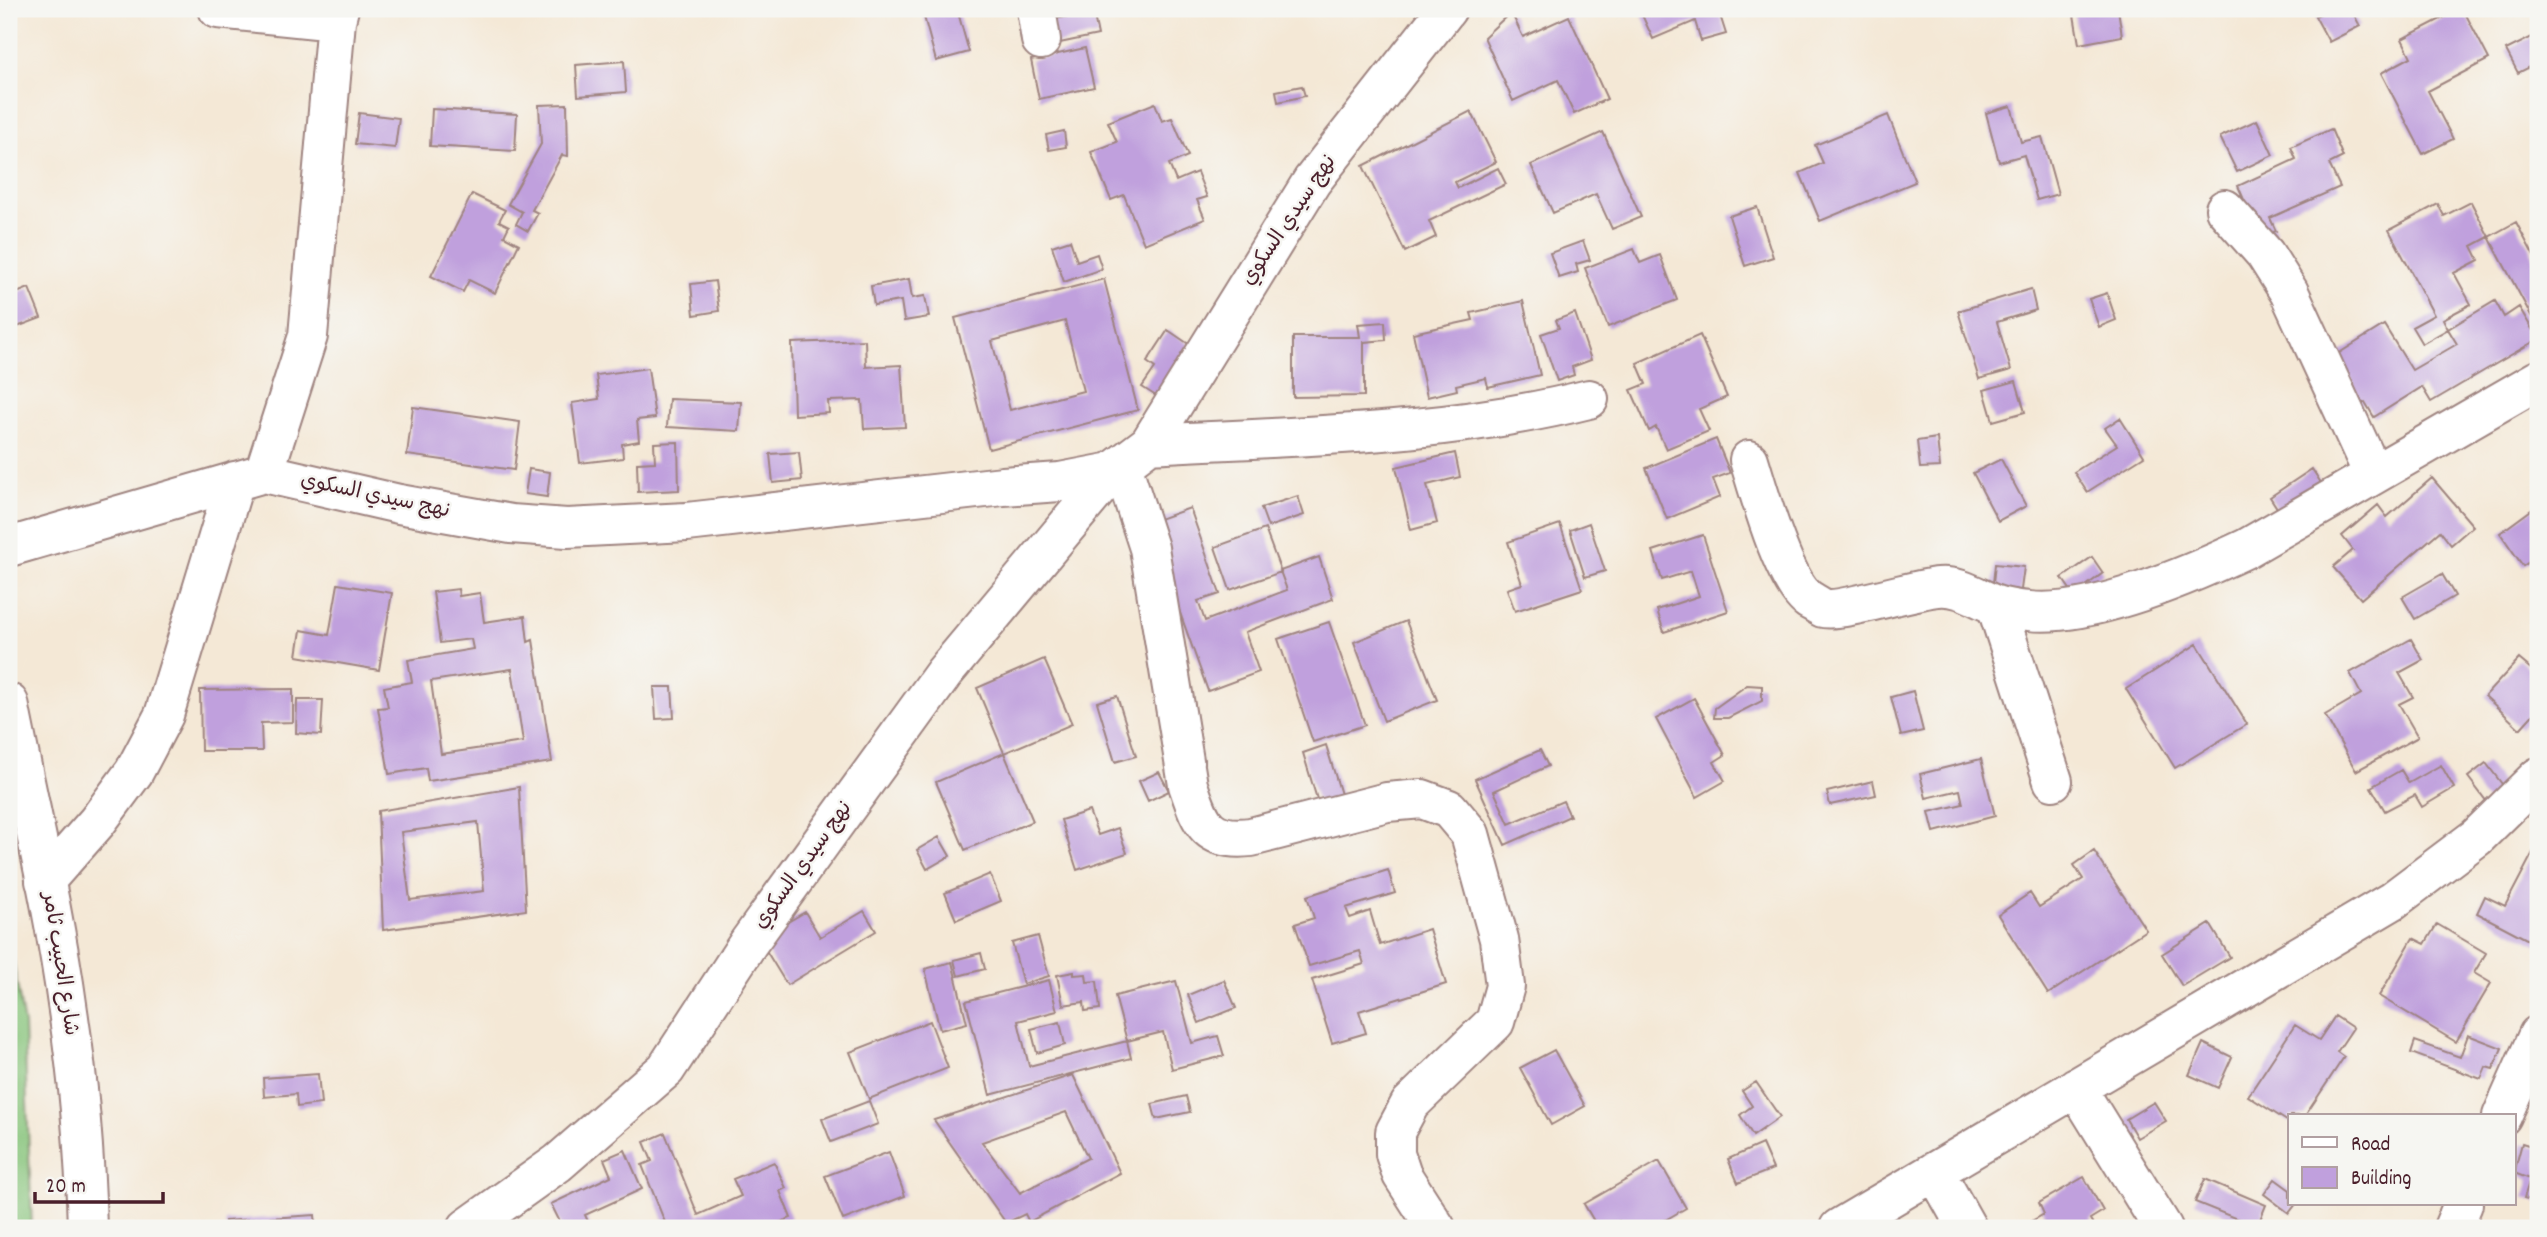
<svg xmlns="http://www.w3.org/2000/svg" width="2547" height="1237" font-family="Dekko,'Playpen Sans Arabic',sans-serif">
	<rect width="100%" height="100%" fill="#f6f6f2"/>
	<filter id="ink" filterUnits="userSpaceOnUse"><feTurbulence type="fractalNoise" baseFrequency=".0143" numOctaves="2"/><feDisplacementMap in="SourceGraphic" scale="14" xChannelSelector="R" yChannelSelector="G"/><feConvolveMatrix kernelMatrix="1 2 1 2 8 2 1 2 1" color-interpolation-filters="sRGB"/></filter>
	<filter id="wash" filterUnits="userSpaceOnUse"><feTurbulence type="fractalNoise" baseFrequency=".00686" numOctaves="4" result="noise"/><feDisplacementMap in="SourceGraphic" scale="28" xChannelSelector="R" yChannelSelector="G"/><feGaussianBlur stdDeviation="1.57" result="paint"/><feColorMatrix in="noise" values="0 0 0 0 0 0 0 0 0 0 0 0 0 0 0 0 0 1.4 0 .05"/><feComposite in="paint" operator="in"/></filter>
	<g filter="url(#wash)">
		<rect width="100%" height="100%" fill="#f4e8d6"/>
		<!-- green -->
		<path fill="#87c47b" stroke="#687253" stroke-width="2" d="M 9,936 L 24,1025 L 32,1228 L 9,1228 Z"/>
		<g id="blocks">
			<!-- building -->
			<path fill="#c0a0dd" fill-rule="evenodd" d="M 938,9 L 957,9 L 969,52 L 936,61 L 923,13 Z
				M 1655,9 L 1718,9 L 1726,34 L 1701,41 L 1695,21 L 1653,39 L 1642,15 Z
				M 2073,9 L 2118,9 L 2122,36 L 2079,44 Z
				M 2330,9 L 2351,9 L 2360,26 L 2329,42 L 2315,16 Z
				M 2460,9 L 2463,9 L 2489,59 L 2428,91 L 2453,139 L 2423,154 L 2381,73 L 2411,57 L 2402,39 Z
				M 1093,11 L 1098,35 L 1055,44 L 1050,20 Z
				M 1511,12 L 1523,37 L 1569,16 L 1607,99 L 1574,114 L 1558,80 L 1513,101 L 1484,37 Z
				M 2538,34 L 2538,63 L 2518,73 L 2506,50 Z
				M 1085,48 L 1094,87 L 1039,99 L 1031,60 Z
				M 624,61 L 626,92 L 578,96 L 576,65 Z
				M 1302,86 L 1305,96 L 1278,102 L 1276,91 Z
				M 1155,103 L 1162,121 L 1172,118 L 1188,156 L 1169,164 L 1176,181 L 1197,172 L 1207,197 L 1197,200 L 1205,219 L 1144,244 L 1124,195 L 1111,200 L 1091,152 L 1117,142 L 1108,122 Z
				M 567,104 L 568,156 L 562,155 L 532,210 L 538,213 L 528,231 L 516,224 L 522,212 L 508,204 L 541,144 L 539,105 Z
				M 2011,106 L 2021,142 L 2042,137 L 2058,194 L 2037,200 L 2024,155 L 1999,162 L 1986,113 Z
				M 432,109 L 517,114 L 515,151 L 430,146 Z
				M 1471,111 L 1496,162 L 1455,182 L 1458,188 L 1498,168 L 1506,184 L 1429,221 L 1436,237 L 1405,252 L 1363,166 Z
				M 359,113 L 399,118 L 395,148 L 355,144 Z
				M 1888,115 L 1915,182 L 1820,221 L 1800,173 L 1823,163 L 1815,145 Z
				M 2257,120 L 2273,155 L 2237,172 L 2220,137 Z
				M 2331,129 L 2343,157 L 2329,164 L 2340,187 L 2270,218 L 2276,231 L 2261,238 L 2238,186 L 2296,159 L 2291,147 Z
				M 1064,131 L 1066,147 L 1049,150 L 1046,135 Z
				M 1603,132 L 1641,217 L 1612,229 L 1596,194 L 1553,213 L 1531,165 Z
				M 472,194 L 505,210 L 499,221 L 509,226 L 504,236 L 519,244 L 495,293 L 469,280 L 463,292 L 431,276 Z
				M 2471,202 L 2489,237 L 2472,246 L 2479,260 L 2454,273 L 2471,304 L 2443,319 L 2448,329 L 2422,344 L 2412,327 L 2434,315 L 2389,230 L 2438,204 L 2444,216 Z
				M 1757,207 L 1773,257 L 1745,266 L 1729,216 Z
				M 2516,222 L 2538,264 L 2538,321 L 2535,323 L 2489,237 Z
				M 1070,240 L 1077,261 L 1097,254 L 1102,269 L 1064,282 L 1052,246 Z
				M 1583,241 L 1590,260 L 1576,264 L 1578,272 L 1559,278 L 1550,253 Z
				M 1634,249 L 1640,263 L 1660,255 L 1677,300 L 1608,327 L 1585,268 Z
				M 909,279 L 912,298 L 925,296 L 929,317 L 904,321 L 901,301 L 874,305 L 871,286 Z
				M 1104,279 L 1138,410 L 989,449 L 955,318 ZM 1065,321 L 1083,391 L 1010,410 L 992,341 Z
				M 715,281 L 719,311 L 694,315 L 691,284 Z
				M 29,288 L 41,318 L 9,330 L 9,296 Z
				M 2031,289 L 2036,310 L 1997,322 L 2011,370 L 1979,379 L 1958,311 Z
				M 2107,293 L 2116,320 L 2099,327 L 2089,299 Z
				M 1523,301 L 1540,375 L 1488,387 L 1486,378 L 1456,385 L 1457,390 L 1427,397 L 1413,333 L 1473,320 L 1471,313 Z
				M 2495,301 L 2504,317 L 2519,307 L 2538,339 L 2431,402 L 2422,387 L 2374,417 L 2365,402 L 2338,418 L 2327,401 L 2354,384 L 2336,355 L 2384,325 L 2412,370 L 2457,344 L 2448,329 Z
				M 1575,313 L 1591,360 L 1572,367 L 1574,375 L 1557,381 L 1541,334 L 1559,328 L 1556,320 Z
				M 1385,322 L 1386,340 L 1364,342 L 1364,396 L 1293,397 L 1293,337 L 1360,337 L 1358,324 Z
				M 1168,330 L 1190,345 L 1156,396 L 1142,387 L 1155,368 L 1147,362 Z
				M 1700,335 L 1727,397 L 1699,409 L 1709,431 L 1666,449 L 1656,427 L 1649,431 L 1631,390 L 1646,384 L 1637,363 Z
				M 865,340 L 866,367 L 901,365 L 905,427 L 864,429 L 862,400 L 828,401 L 829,413 L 794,415 L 792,343 Z
				M 648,368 L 655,418 L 637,420 L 639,441 L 622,444 L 623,458 L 580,463 L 572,403 L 599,399 L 596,375 Z
				M 2016,381 L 2025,412 L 1993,421 L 1984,390 Z
				M 669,399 L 741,402 L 739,431 L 667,427 Z
				M 413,407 L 520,422 L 514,470 L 407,455 Z
				M 2120,418 L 2144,456 L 2087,492 L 2074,472 L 2117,445 L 2105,428 Z
				M 1937,438 L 1940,467 L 1920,468 L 1917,441 Z
				M 1716,439 L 1730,473 L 1713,479 L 1720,497 L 1667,519 L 1646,468 Z
				M 678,442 L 679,490 L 638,492 L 637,463 L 655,462 L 654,443 Z
				M 799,452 L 802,480 L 773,483 L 770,454 Z
				M 1455,453 L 1460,477 L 1427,485 L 1437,523 L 1411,530 L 1396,467 Z
				M 2001,459 L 2026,506 L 1998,521 L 1973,473 Z
				M 529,469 L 550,472 L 547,497 L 525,494 Z
				M 2312,469 L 2323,486 L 2281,514 L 2270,497 Z
				M 2432,478 L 2473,526 L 2451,545 L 2440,531 L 2361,599 L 2333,567 L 2353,550 L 2342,536 L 2378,505 L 2387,517 Z
				M 1298,496 L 1304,515 L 1268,527 L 1261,508 Z
				M 2538,505 L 2538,556 L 2523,566 L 2500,533 Z
				M 1190,508 L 1220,594 L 1198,601 L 1205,621 L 1287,590 L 1280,571 L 1319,557 L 1333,599 L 1245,632 L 1259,672 L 1208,691 L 1148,523 Z
				M 1589,523 L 1605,571 L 1585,577 L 1570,530 Z
				M 1560,524 L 1582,589 L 1515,611 L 1507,589 L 1522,584 L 1508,542 Z
				M 1265,529 L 1281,572 L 1230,590 L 1215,547 Z
				M 1703,535 L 1728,611 L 1664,632 L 1657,610 L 1699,596 L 1691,571 L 1662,580 L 1653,551 Z
				M 2092,557 L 2103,573 L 2074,595 L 2062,578 Z
				M 1995,564 L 2024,567 L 2020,597 L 1992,593 Z
				M 2442,574 L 2455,596 L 2415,619 L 2402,597 Z
				M 338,584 L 392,593 L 379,670 L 297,656 L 301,630 L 329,635 Z
				M 458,589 L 459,596 L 480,593 L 484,622 L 525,616 L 528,642 L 533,640 L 552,762 L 428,781 L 426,768 L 389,774 L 378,708 L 388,707 L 384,687 L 412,682 L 408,660 L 473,649 L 471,639 L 440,643 L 433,592 ZM 512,669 L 523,742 L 441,754 L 431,681 Z
				M 1406,621 L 1437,700 L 1384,721 L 1354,642 Z
				M 1329,622 L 1365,725 L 1313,742 L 1278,639 Z
				M 2411,639 L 2423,660 L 2399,673 L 2413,697 L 2399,704 L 2418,737 L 2356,771 L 2325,715 L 2361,694 L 2350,673 Z
				M 2197,644 L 2247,724 L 2175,768 L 2126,689 Z
				M 1044,659 L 1072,724 L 1004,753 L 977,688 Z
				M 2519,659 L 2531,669 L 2538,661 L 2538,709 L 2520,729 L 2485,696 Z
				M 1747,685 L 1762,686 L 1762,701 L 1728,718 L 1714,718 L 1715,708 Z
				M 654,687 L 672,687 L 674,718 L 656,719 Z
				M 293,689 L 293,722 L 261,723 L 262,751 L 201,751 L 200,690 Z
				M 1913,691 L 1923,731 L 1901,736 L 1891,697 Z
				M 1117,696 L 1136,756 L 1115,762 L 1097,702 Z
				M 1694,698 L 1725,755 L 1714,762 L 1725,781 L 1697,797 L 1656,719 Z
				M 297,700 L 323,700 L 321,735 L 296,733 Z
				M 1326,745 L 1343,801 L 1320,809 L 1303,753 Z
				M 1540,750 L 1548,766 L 1494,791 L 1509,824 L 1563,801 L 1570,816 L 1505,845 L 1475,779 Z
				M 1004,753 L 1033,821 L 965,850 L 936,782 Z
				M 1981,759 L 1995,816 L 1934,832 L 1929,812 L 1963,804 L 1960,790 L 1926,798 L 1920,774 Z
				M 2486,763 L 2505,788 L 2487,802 L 2468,777 Z
				M 2441,765 L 2454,788 L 2422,807 L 2415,795 L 2385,811 L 2371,787 L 2401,770 L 2409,783 Z
				M 1159,772 L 1169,791 L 1148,801 L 1139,781 Z
				M 1873,781 L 1876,795 L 1830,805 L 1827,792 Z
				M 519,787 L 526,910 L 383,930 L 378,811 ZM 478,822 L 484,891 L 410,900 L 401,832 Z
				M 1089,811 L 1098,835 L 1118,828 L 1127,853 L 1077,870 L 1061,820 Z
				M 939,837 L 950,856 L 927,869 L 917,850 Z
				M 2538,843 L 2538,945 L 2477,913 L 2485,896 L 2505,906 Z
				M 2094,851 L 2146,930 L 2048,994 L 1998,915 L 2030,893 L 2039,907 L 2083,879 L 2074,865 Z
				M 1388,870 L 1395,893 L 1346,908 L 1350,918 L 1370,911 L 1380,945 L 1429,929 L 1446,984 L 1359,1011 L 1366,1033 L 1332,1043 L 1312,980 L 1364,964 L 1360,951 L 1309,966 L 1295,924 L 1314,918 L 1307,896 Z
				M 990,874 L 1001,901 L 956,920 L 945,893 Z
				M 864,911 L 876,931 L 787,985 L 759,939 L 805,912 L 820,937 Z
				M 2210,924 L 2230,957 L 2182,986 L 2162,954 Z
				M 2437,924 L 2486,953 L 2474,973 L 2491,983 L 2456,1042 L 2379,996 L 2413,938 L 2425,944 Z
				M 1038,936 L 1049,976 L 1023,984 L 1012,943 Z
				M 981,953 L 985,969 L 958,976 L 954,960 Z
				M 952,962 L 967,1023 L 940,1030 L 925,969 Z
				M 1074,972 L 1074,975 L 1086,974 L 1087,982 L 1097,981 L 1100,1009 L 1085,1011 L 1084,1002 L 1063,1005 L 1057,975 Z
				M 1049,980 L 1057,1011 L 1018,1021 L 1029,1066 L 1127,1041 L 1131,1058 L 990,1095 L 966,1001 Z
				M 1224,980 L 1236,1008 L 1199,1023 L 1188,995 Z
				M 1176,981 L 1192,1043 L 1218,1036 L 1224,1056 L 1172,1069 L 1163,1032 L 1127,1041 L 1115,996 Z
				M 2335,1016 L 2353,1028 L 2337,1052 L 2344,1057 L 2305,1116 L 2290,1116 L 2290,1123 L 2248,1096 L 2295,1025 L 2319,1040 Z
				M 930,1021 L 948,1068 L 869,1099 L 850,1052 Z
				M 1060,1022 L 1065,1045 L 1037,1053 L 1031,1029 Z
				M 2468,1035 L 2502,1048 L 2493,1069 L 2486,1067 L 2481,1079 L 2411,1053 L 2415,1041 L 2460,1057 Z
				M 2203,1043 L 2232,1057 L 2218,1088 L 2189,1075 Z
				M 1554,1050 L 1585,1106 L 1551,1125 L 1520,1068 Z
				M 318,1074 L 321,1104 L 297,1107 L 296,1094 L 264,1097 L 263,1078 Z
				M 1073,1075 L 1120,1173 L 1029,1222 L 1025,1214 L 1006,1223 L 934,1120 ZM 1066,1112 L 1088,1158 L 1020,1193 L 982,1142 Z
				M 1756,1082 L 1780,1117 L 1753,1136 L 1740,1115 L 1752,1106 L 1742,1091 Z
				M 1186,1096 L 1190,1112 L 1156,1119 L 1152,1104 Z
				M 869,1101 L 878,1124 L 831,1142 L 822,1119 Z
				M 2154,1102 L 2166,1121 L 2137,1138 L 2126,1119 Z
				M 665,1133 L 698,1215 L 741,1196 L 733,1179 L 774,1162 L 786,1188 L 780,1191 L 791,1218 L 766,1228 L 658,1228 L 666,1225 L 642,1165 L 652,1161 L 644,1142 Z
				M 2522,1143 L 2538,1148 L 2538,1202 L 2524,1198 L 2530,1179 L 2514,1173 Z
				M 1762,1144 L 1773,1169 L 1738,1183 L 1728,1159 Z
				M 625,1150 L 642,1189 L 585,1215 L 591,1228 L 563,1228 L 551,1204 L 611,1176 L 604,1159 Z
				M 889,1152 L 905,1196 L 843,1220 L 825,1176 Z
				M 1659,1161 L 1686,1208 L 1655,1226 L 1657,1228 L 1623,1228 L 1619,1221 L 1607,1228 L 1598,1228 L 1584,1204 Z
				M 2084,1177 L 2103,1211 L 2090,1219 L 2095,1228 L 2024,1228 L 2023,1226 L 2044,1214 L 2039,1203 Z
				M 2205,1179 L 2266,1205 L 2257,1227 L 2195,1202 Z
				M 2275,1179 L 2290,1190 L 2290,1204 L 2296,1204 L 2289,1213 L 2264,1194 Z
				M 315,1215 L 316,1228 L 226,1228 L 225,1221 Z"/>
		</g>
	</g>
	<g filter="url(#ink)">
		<use href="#blocks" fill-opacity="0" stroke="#9f8480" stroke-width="2"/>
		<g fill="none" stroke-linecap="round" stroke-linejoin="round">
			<!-- minor casing -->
			<g stroke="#9f8480" stroke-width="42">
				<path id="minor" d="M 218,9 L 336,21
					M 1036,9 L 1041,40
					M 2225,209 L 2265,254 L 2289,292 L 2373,474
					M 1149,444 C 1296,436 1446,435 1589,399
					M 1749,460 C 1759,492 1783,581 1809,600 C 1813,602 1819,606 1823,608 C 1839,613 1913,589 1938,587 C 1959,585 1974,596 1993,604 C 2004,608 2018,610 2029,611 C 2090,618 2192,574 2247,548 L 2538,380
					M 1122,465 L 1149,548 L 1188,785 C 1201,823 1206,842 1251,837 L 1387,802 L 1422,799 L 1449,809 L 1470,834 L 1499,939 L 1505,986 L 1495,1022 L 1410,1104 L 1395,1132 L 1395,1154 L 1402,1175 L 1436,1228
					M 264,473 L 308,336 L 336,21 L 339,9
					M 9,547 L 264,473 L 399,504 L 511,524 L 567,528 L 687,522 L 1003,486 L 1060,482 L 1112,472 L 1149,444 L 1312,181 L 1447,9
					M 1996,605 L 2053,781
					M 45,881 L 97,822 L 134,772 L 164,715 L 235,481
					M 2076,1087 L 2163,1228
					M 2502,1116 L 2538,1035
					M 1935,1171 L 1967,1228
					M 467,1228 L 558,1163 L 666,1069 L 749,942 L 944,673 L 1112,472
					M 1839,1228 L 2392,901 L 2477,837 L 2538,777
					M 2453,1228 L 2463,1204"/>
			</g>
			<!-- tertiary casing -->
			<g stroke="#9f8480" stroke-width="42">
				<path id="tertiary" d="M 9,703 C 29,805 54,908 68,1011 C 79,1083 85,1156 87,1228"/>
			</g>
			<!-- minor -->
			<use href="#minor" stroke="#fff" stroke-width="38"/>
			<!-- tertiary -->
			<use href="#tertiary" stroke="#fff" stroke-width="38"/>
		</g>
	</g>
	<g text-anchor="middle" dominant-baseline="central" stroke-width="5" stroke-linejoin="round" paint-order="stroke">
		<!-- street labels -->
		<g font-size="21" fill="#4a1f2b" stroke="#f6f6f2">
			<text transform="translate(1290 221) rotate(-56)">نهج سيدي السكوي</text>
			<text transform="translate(375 497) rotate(12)">نهج سيدي السكوي</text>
			<text transform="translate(804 866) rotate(-54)">نهج سيدي السكوي</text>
			<text transform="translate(59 964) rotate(81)">شارع الحبيب ثامر</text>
		</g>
	</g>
	<!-- margin -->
	<rect width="2547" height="1237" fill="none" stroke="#f6f6f2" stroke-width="35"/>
	<!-- legend -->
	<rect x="2288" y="1114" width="228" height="91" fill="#f6f6f2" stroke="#b1a0a2" stroke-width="2"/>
	<rect x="2302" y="1137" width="35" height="10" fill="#ffffff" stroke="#b1a0a2" stroke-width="2"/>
	<text x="2351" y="1150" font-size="21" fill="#4a1f2b">Road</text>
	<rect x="2302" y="1167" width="35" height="21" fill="#c0a0dd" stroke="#b1a0a2" stroke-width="2"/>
	<text x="2351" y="1184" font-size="21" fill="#4a1f2b">Building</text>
	<!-- scale -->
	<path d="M35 1192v10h128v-10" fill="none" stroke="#4a1f2b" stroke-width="3.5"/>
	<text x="46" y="1192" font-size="21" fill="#4a1f2b" stroke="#f6f6f2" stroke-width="5" paint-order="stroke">20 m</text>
</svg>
